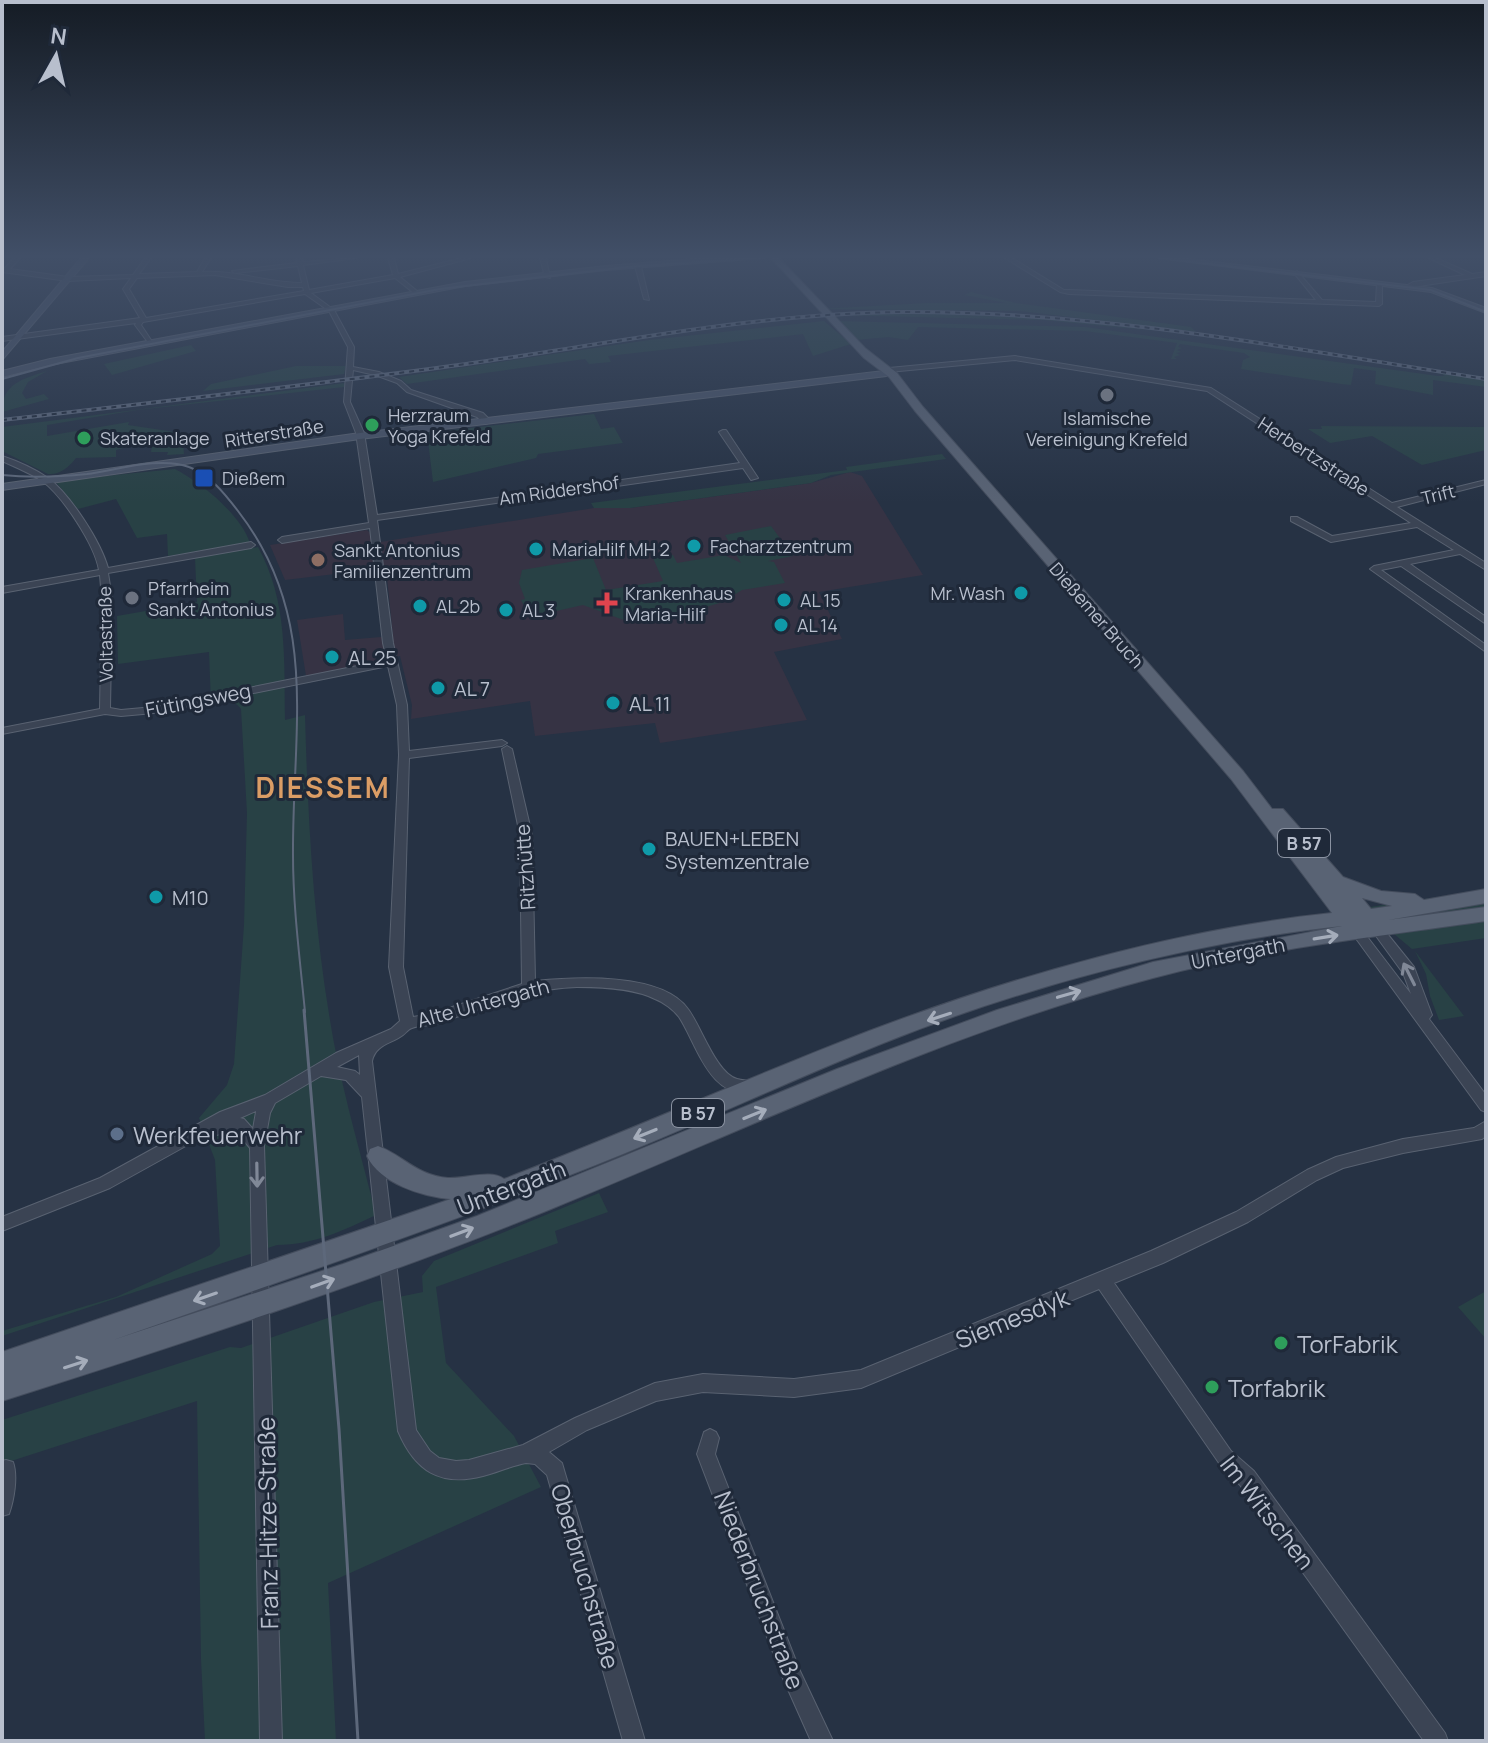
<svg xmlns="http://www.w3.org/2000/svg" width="1488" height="1743" font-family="Manrope,sans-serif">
	<rect width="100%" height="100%" fill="#263244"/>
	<!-- medical -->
	<path fill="#363344" d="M 850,472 L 862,476 L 923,575 L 819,592 L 842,639 L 774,652 L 807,720 L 660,743 L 655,723 L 535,736 L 530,701 L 411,719 L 412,705 L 400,656 L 306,676 L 297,620 L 343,614 L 345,640 L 393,636 L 386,568 L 285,580 L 270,545 L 367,530 L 380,542 L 594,508 L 630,508 L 811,483 Z"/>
	<!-- green -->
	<path fill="#284145" d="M 971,292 L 1016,303 L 1191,327 L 1196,332 L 1020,311 L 819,309 L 927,303 L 1006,303 L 964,295 Z
		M 908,313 C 992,313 1073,320 1156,331 L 1043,320 L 830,315 Z
		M 824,321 L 851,344 L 813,356 L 803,334 L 608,356 L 611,362 L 589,364 L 585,359 L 407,384 L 399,377 L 649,340 Z
		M 836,321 L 1085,327 L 1438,376 L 1445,376 L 1439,373 L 1445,373 L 1486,379 L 1486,387 L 1433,380 L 1433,395 L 1375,384 L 1376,371 L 1354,368 L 1351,385 L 1341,384 L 1241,369 L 1243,360 L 1250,357 L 1244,353 L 1180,344 L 1178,347 L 1182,348 L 1177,350 L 1181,352 L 1176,353 L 1180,355 L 1174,357 L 1177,359 L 1171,359 L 1177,343 L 1085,331 L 918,327 L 908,340 L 889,337 L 856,340 Z
		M 191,345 L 196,351 L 112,375 L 104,364 Z
		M 296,366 L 346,366 L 344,374 L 203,391 L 211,384 Z
		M 47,371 L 28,382 L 22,393 L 26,399 L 44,394 L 49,399 L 2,412 C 2,383 23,379 47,371 Z
		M 345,383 L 344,387 L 137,410 L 47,425 L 47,436 L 129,422 L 128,425 L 182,433 L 184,454 L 167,455 L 168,452 L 151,452 L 152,447 L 141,443 L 116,450 L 116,457 L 76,458 C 69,467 60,475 48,474 L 2,451 L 2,427 Z
		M 594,414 L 601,429 L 614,427 L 623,443 L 538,454 L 536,458 L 433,482 L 427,433 Z
		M 1321,426 L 1486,427 L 1486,450 L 1422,465 L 1372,436 L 1330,443 L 1308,429 L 1322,429 Z
		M 942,454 L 946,459 L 831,475 L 811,483 L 630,508 L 594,508 L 591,503 L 847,470 L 846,467 Z
		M 175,469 C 202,483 241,515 250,543 L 168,556 L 167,534 L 137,538 L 116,499 L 78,509 L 55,481 Z
		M 771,526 L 793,556 L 768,561 L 774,562 L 785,583 L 742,590 L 723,602 L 696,610 L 629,622 L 583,605 L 530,617 L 521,600 L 525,599 L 519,583 L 522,570 L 593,558 L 606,590 L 663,581 L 653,558 L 673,555 L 677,563 L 724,555 L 741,563 L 725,535 Z
		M 258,547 C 288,601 284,660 285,720 L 305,715 C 308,825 314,935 334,1043 C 345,1101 362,1158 376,1215 C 345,1230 313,1245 277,1245 L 2,1336 L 2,1331 L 116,1297 L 212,1254 L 220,1246 L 215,1160 L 199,1118 L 227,1085 L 234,1064 L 244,925 L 247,813 L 241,709 C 232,698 224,701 211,703 L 209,652 L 118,664 L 117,616 L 197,602 L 195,558 Z
		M 1486,890 L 1486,938 L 1412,949 L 1363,908 Z
		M 1415,951 L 1464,1016 L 1439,1020 L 1430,996 L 1426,974 Z
		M 599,1193 L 608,1212 L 555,1231 L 558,1243 L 436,1287 L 446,1363 L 514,1436 L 541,1487 L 328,1583 L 336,1741 L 205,1741 L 201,1659 L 197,1401 L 2,1464 L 2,1420 L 230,1347 L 241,1348 L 374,1302 L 423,1292 L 422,1276 L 434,1261 Z
		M 1486,1291 L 1486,1339 L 1458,1307 Z"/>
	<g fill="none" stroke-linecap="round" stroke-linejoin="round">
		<!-- street casing -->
		<g stroke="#596271" stroke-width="2">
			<path id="street" d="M 14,258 L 20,258 L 10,269 L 68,277 L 133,275 L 145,258 L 151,258 L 139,274 L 197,272 L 205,258 L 211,258 L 202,272 C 236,270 268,283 302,283 L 298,266 L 235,273 L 232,271 L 297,263 L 296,258 L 302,258 L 303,262 L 356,258 L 303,265 L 309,290 L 393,275 L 388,258 L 394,258 L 398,274 L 462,258 L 471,258 L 400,277 L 417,291 L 415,294 L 395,278 L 311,293 L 334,310 L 354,347 L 353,367 L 379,372 L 401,381 L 411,390 L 483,413 L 492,422 L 485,424 L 477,417 L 407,392 L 397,383 L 375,375 L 353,370 L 350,402 L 364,433 L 377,515 L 740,463 L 719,432 L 723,430 L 726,430 L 758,478 L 751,480 L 743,468 L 377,520 L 393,643 L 407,705 L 409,751 L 502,740 L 507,743 L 502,746 L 409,758 L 403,967 L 413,1017 L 431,1014 L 522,984 L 520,835 L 502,749 L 507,746 L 512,749 L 532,835 L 535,981 C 575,977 662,972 688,1009 C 701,1026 716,1073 737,1079 C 743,1081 749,1080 755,1082 L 757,1086 L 755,1090 C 711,1104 697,1044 679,1017 C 674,1010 663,1002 655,999 C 633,988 601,987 577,987 C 528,988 482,1009 436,1024 C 428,1026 419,1025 412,1028 C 408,1029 406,1033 403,1035 C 391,1044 376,1044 372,1061 L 416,1430 L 430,1451 L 439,1458 L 456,1461 L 469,1460 L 523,1445 L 575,1418 L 655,1383 L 703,1374 L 794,1379 L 861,1370 L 1151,1251 L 1236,1212 L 1307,1170 L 1336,1157 L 1403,1139 L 1474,1128 L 1486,1121 L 1486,1136 L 1482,1139 L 1403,1153 L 1343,1168 L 1317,1180 L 1248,1222 L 1163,1263 L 1114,1283 L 1231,1451 L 1254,1471 L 1445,1733 L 1448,1741 L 1424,1741 L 1240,1485 L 1219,1463 L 1099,1289 L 861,1388 L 794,1397 L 703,1392 L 656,1401 L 587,1430 L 549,1452 L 562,1463 L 564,1470 L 645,1741 L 623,1741 L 547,1475 L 535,1464 L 526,1463 C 511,1466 498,1472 483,1476 C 440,1487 415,1471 398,1431 L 362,1097 L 346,1080 L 321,1076 L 275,1103 L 270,1113 L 264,1146 L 282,1741 L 260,1741 L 250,1148 L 236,1131 L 216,1135 L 211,1132 L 110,1188 L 2,1231 L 2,1217 L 100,1178 L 220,1112 L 265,1095 L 336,1053 L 391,1029 L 400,1021 L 389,967 L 399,755 L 397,705 L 388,666 L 154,713 L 121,716 L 105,714 L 2,734 L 2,728 L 100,709 L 102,599 L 100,575 L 2,593 L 2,587 L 99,570 C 95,545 62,495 42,481 C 30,473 15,467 2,461 L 2,456 C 17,461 35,469 48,478 C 70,494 101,542 108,568 L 251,542 L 255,545 L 251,548 L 108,573 L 112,599 L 110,708 L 121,710 L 154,707 L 387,660 L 383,643 L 370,528 L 282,543 L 278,540 L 282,537 L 369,523 L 356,433 L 344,402 L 348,347 L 329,311 L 305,294 L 143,322 L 141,325 L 153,343 L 150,345 L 135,325 L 136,323 L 2,341 L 2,337 L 140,318 L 123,289 L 131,278 L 68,281 L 2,272 L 2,268 L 4,269 ZM 215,275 L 288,287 L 303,287 L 304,291 L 146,318 L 129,289 L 137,278 ZM 359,1055 L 360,1075 L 355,1071 L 337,1067 ZM 256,1111 L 256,1112 L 253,1129 L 244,1119 L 240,1118 Z
				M 540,258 L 546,258 L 550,278 L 545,277 Z
				M 1005,258 L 1012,258 L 1064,290 L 1069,290 L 1316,300 L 1294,273 L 1297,271 L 1322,300 L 1376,302 L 1377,283 L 1382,282 L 1382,304 L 1379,306 L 1069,294 L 1060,292 Z
				M 1429,258 L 1436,258 L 1472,274 L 1486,272 L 1486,276 L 1406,288 L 1406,286 L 1413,282 L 1465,275 Z
				M 638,264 L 641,266 L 649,300 L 644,299 L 635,266 Z
				M 1015,356 L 1211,388 L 1392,503 L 1486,480 L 1486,484 L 1397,507 L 1486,563 L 1486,570 L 1460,554 L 1410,564 L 1486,617 L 1486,624 L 1401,566 L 1381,570 L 1486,645 L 1486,652 L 1370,569 L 1374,566 L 1454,550 L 1417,527 L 1331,542 L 1291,521 L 1291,517 L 1297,517 L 1332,536 L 1411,523 L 1207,391 L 1015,360 L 889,372 L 886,370 L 889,368 Z
				M 1377,924 L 1381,926 L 1414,967 L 1432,1015 L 1429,1019 L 1486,1095 L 1486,1112 L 1481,1110 L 1352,933 L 1354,930 L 1362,930 L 1411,994 L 1403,973 L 1371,929 L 1373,926 Z
				M 710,1429 L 716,1432 L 719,1438 L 715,1454 L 800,1671 L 833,1741 L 811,1741 L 782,1676 L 697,1454 L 704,1432 Z
				M 6,1460 L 13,1462 C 18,1476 14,1500 9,1514 L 2,1516 L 2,1461 Z"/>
		</g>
		<!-- secondary casing -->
		<g stroke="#596271" stroke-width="2">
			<path id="secondary" d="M 81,258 L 89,258 L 2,360 L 2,352 Z
				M 707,258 L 764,258 L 606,270 L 465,286 L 50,365 L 2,377 L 2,371 L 50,359 L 465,282 L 606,266 Z
				M 1158,258 L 1180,258 L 1432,288 L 1486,308 L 1486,313 L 1431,292 Z
				M 892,370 L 896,373 L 895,375 L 360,439 L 2,490 L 2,484 L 360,433 Z"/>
		</g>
		<!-- primary casing -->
		<g stroke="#444d5d" stroke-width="2">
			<path id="primary" d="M 771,258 L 779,258 L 865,348 L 897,373 L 923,407 L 1243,771 L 1272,809 L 1283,809 L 1343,877 L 1381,891 L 1415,894 L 1424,900 L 1486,889 L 1486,903 L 1388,920 L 1486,907 L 1486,921 C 1375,937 1262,949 1153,978 C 944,1033 750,1128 551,1209 C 371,1282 187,1342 2,1401 L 2,1352 L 451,1199 C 423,1197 379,1183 367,1156 L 370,1149 L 378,1146 C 404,1156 416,1175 448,1178 C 465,1179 491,1169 504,1179 C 627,1132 747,1078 869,1031 C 1014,976 1178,929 1332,913 L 1231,779 L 915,411 L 889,377 L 864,358 ZM 1362,898 L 1392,906 L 1371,909 ZM 1342,926 L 1153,962 L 997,1010 L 837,1069 L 477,1216 L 343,1264 L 113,1340 C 284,1280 455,1222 623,1154 C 709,1119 794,1079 881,1044 C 1023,987 1190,942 1342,926 Z"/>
		</g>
		<!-- street -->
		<use href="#street" fill="#3b4454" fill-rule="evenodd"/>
		<!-- secondary -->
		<use href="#secondary" fill="#485367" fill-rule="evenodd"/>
		<!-- primary -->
		<use href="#primary" fill="#596374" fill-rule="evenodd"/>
		<!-- tram-far1 -->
		<path stroke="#5d687b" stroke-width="2" d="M 1159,258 L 1431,290 L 1486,312
			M 2,379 L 78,358 L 440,289 L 627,267 L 754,258
			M 2,475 C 30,478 58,477 87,474 C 117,470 160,456 189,467 C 209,474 225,494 238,511 C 321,618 292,729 293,855 C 293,907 300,960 305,1012"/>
		<!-- tram -->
		<path stroke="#5d687b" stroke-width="3" d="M 304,1010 L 339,1429 L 358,1741"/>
		<!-- rail casing -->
		<g stroke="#5d687b" stroke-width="4">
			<path id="rail" d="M 2,420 C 164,401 326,384 487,361 C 625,341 764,313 904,312 C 1100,311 1293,349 1486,379"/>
		</g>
		<!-- rail -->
		<use href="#rail" stroke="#1f2939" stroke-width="2" stroke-dasharray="5" stroke-linecap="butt"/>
	</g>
	<!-- one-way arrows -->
	<defs><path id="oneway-shaft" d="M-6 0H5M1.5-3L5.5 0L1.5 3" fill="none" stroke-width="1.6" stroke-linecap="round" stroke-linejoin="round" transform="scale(2)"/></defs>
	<g stroke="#a5adbb">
		<use href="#oneway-shaft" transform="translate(1326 937) rotate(-9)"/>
		<use href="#oneway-shaft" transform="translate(1069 994) rotate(-16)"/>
		<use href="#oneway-shaft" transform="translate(939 1017) rotate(162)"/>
		<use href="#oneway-shaft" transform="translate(755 1114) rotate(-22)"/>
		<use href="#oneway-shaft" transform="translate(645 1134) rotate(158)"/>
		<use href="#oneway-shaft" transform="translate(462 1232) rotate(-21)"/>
		<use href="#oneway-shaft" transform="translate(323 1283) rotate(-20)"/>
		<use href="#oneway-shaft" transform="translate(205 1297) rotate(161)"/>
		<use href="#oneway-shaft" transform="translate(76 1364) rotate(-18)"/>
	</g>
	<g stroke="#808897">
		<use href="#oneway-shaft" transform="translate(1409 974) rotate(-117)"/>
		<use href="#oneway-shaft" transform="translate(257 1175) rotate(89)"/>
	</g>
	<!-- sky -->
	<linearGradient id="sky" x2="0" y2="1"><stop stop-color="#151c25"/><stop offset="0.51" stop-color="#414f67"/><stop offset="1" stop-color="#414f67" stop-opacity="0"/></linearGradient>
	<rect width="1488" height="502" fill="url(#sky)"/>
	<!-- markers -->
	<g fill="#6b7280" stroke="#1f2939" stroke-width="3">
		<circle cx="1107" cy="395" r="8"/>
		<circle cx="132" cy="598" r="8"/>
	</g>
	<g fill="#2e9e5b" stroke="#1f2939" stroke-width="3">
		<circle cx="372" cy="425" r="8"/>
		<circle cx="84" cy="438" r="8"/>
		<circle cx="1281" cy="1343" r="8"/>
		<circle cx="1212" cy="1387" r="8"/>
	</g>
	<rect fill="#1a4fb4" stroke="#1f2939" stroke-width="3" x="194" y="468" width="20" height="20" rx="4"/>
	<g fill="#0f9aa8" stroke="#1f2939" stroke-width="3">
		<circle cx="694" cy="546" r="8"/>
		<circle cx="536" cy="549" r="8"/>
		<circle cx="1021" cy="593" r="8"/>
		<circle cx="784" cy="600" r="8"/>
		<circle cx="420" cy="606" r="8"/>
		<circle cx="506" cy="610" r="8"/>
		<circle cx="781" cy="625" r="8"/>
		<circle cx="332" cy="657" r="8"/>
		<circle cx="438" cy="688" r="8"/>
		<circle cx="613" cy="703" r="8"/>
		<circle cx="649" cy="849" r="8"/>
		<circle cx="156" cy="897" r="8"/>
	</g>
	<circle fill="#8d6e63" stroke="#1f2939" stroke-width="3" cx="318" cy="560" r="8"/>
	<path fill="#e0444e" stroke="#1f2939" stroke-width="3" d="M603 591h8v8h8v8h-8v8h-8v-8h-8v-8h8z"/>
	<circle fill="#5c6f8a" stroke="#1f2939" stroke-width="3" cx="117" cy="1134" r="8"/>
	<g text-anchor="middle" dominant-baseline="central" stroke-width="6" stroke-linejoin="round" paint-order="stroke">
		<!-- far-poi labels -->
		<g font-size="18" fill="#b8bfcd" stroke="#1f2939" text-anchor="start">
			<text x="388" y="415">Herzraum<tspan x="388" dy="21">Yoga Krefeld</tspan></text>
			<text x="1107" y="418" text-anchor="middle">Islamische<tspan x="1107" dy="21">Vereinigung Krefeld</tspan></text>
			<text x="100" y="438">Skateranlage</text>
			<text x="222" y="478">Dießem</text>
			<text x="710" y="546">Facharztzentrum</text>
			<text x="552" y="549">MariaHilf MH 2</text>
			<text x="334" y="550">Sankt Antonius<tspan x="334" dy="21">Familienzentrum</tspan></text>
			<text x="148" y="588">Pfarrheim<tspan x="148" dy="21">Sankt Antonius</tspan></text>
			<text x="625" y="593">Krankenhaus<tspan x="625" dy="21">Maria-Hilf</tspan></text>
			<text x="1005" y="593" text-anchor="end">Mr. Wash</text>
			<text x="800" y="600">AL 15</text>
			<text x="436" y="606">AL 2b</text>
			<text x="522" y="610">AL 3</text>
			<text x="797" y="625">AL 14</text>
		</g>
		<!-- far-street labels -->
		<g font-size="18" fill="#b8bfcd" stroke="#1f2939">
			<text transform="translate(274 433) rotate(-9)">Ritterstraße</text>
			<text transform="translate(1314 456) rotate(33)">Herbertzstraße</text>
			<text transform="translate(559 490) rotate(-8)">Am Riddershof</text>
			<text transform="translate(1438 494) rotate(-14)">Trift</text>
			<text transform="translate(1097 615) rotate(49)">Dießemer Bruch</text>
			<text transform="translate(105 634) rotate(-91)">Voltastraße</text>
		</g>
		<!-- shield labels -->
		<g fill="#1f2939" stroke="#8a92a1" stroke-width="2">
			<rect x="1278" y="829" width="52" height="28" rx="6"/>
			<rect x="672" y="1099" width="52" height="28" rx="6"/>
		</g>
		<g font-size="18" font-weight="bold" fill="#b8bfcd">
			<text x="1304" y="843">B 57</text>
			<text x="698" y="1113">B 57</text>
		</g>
		<!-- poi labels -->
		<g font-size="20" fill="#b8bfcd" stroke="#1f2939" text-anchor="start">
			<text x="348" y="657">AL 25</text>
			<text x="454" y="688">AL 7</text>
			<text x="629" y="703">AL 11</text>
			<text x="665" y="838">BAUEN+LEBEN<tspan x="665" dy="23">Systemzentrale</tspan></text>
			<text x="172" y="897">M10</text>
		</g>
		<!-- street labels -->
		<g font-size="20" fill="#b8bfcd" stroke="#1f2939">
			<text transform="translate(198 700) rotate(-11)">Fütingsweg</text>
			<text transform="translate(525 867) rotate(-94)">Ritzhütte</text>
			<text transform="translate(1238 953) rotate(-11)">Untergath</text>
			<text transform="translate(483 1003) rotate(-15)">Alte Untergath</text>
		</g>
		<!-- near-poi labels -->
		<g font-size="24" fill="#b8bfcd" stroke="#1f2939" text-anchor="start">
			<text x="133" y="1134">Werkfeuerwehr</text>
			<text x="1297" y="1343">TorFabrik</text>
			<text x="1228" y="1387">Torfabrik</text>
		</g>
		<!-- near-street labels -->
		<g font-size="24" fill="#b8bfcd" stroke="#1f2939">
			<text transform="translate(511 1187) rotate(-21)">Untergath</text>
			<text transform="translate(1012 1318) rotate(-22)">Siemesdyk</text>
			<text transform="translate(1268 1512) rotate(52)">Im Witschen</text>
			<text transform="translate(267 1523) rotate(-91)">Franz-Hitze-Straße</text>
			<text transform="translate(586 1576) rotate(74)">Oberbruchstraße</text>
			<text transform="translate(760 1590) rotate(69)">Niederbruchstraße</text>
		</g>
		<!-- district labels -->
		<g font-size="28" font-weight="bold" letter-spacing="2" fill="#db9d65" stroke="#1f2939">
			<text x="323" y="787">DIESSEM</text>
		</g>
	</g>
	<!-- border -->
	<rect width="1488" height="1743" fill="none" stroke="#b8bfcd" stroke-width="8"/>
	<!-- north arrow -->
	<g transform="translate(56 56) rotate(8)" stroke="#1f2939" stroke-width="6" paint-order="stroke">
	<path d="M0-6L14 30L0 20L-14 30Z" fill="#b8bfcd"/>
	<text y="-12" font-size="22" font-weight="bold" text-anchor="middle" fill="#b8bfcd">N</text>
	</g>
</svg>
